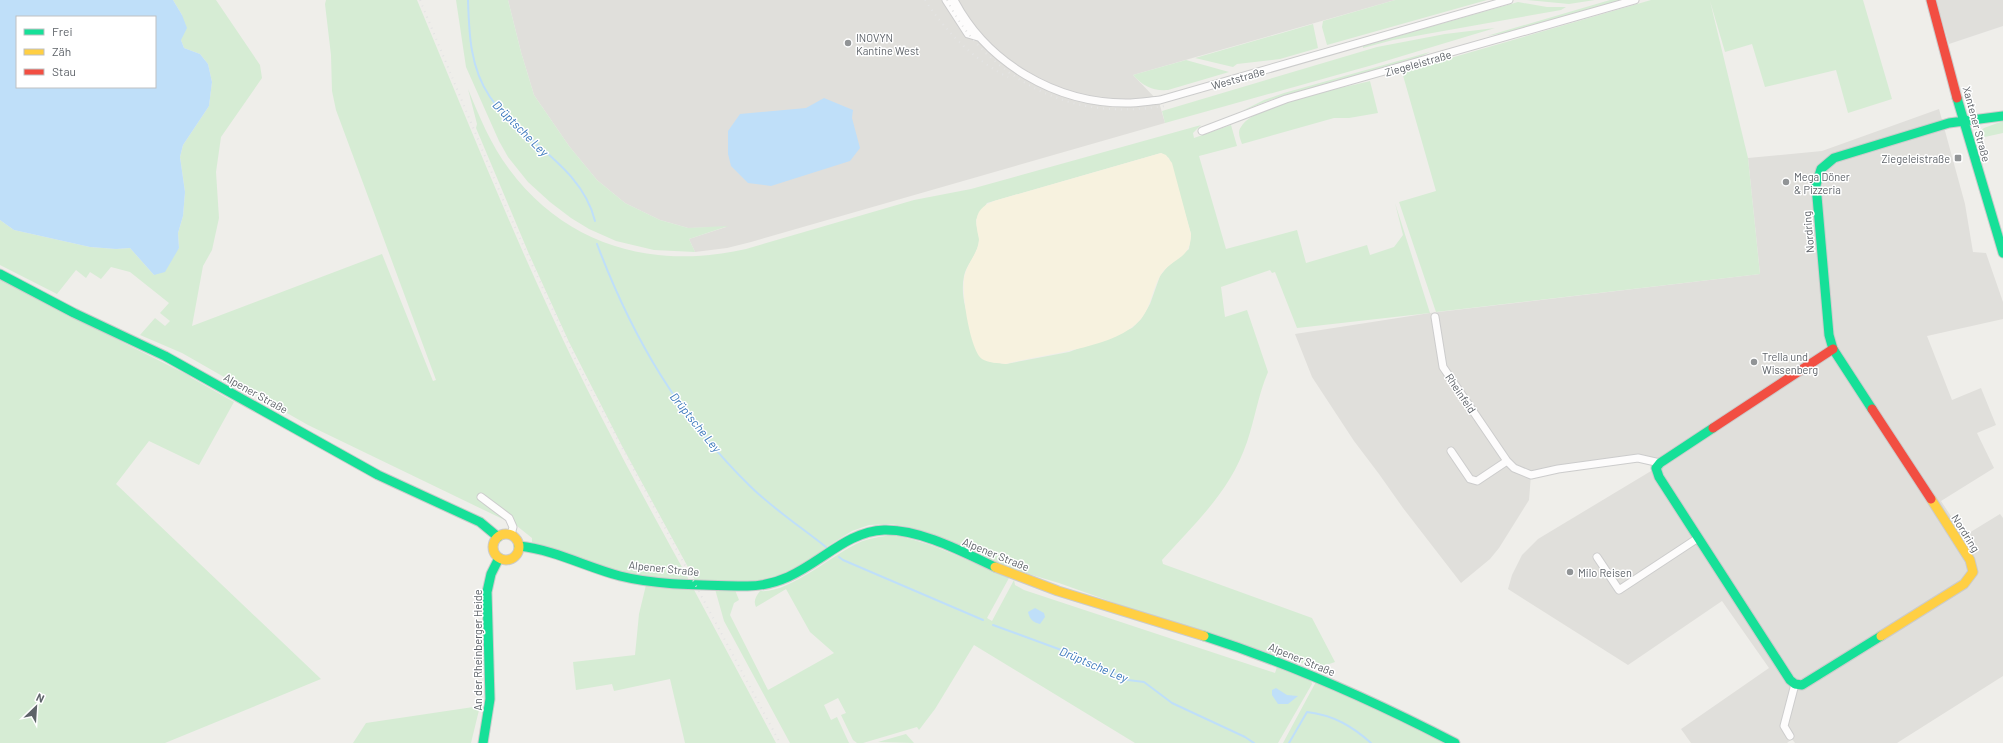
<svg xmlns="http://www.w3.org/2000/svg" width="2003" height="743" font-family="Barlow,sans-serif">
	<rect width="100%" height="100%" fill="#efeeea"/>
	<!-- industrial -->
	<path fill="#e0dfdb" d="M 508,0 L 1395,0 L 1133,75 L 1159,102 L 1165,123 L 751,242 L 727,248 L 695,252 L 689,239 L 726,227 L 688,228 L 660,220 L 625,203 L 597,180 L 569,146 L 534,95 L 521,52 Z
		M 1936,0 L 2003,0 L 2003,26 L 1949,44 Z
		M 1939,109 L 1965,204 L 1973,252 L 1986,253 L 2003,302 L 2003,319 L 1927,336 L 1952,400 L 1981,388 L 1996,425 L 1977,433 L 1994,468 L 1941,501 L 1964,536 L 2000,514 L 2003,518 L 2003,676 L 1897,743 L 1795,743 L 1792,739 L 1787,743 L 1691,743 L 1681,729 L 1769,668 L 1722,601 L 1628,665 L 1508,589 L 1512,575 L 1522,555 L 1538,539 L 1656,468 L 1660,463 L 1638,458 L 1531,475 L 1529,500 L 1499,548 L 1490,559 L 1461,583 L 1403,508 L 1379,474 L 1354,441 L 1312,377 L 1295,334 L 1430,313 L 1760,274 L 1748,158 L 1822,151 Z"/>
	<!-- green -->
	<path fill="#d6ecd4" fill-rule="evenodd" d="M 173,0 L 216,0 L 260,65 L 262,78 L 221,137 L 216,172 L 219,218 L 212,250 L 203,266 L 192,326 L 382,254 L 433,381 L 436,380 L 336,110 L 332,91 L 331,55 L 325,4 L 326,0 L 417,0 C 461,105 503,211 551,314 C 593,405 641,493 689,580 L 638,577 L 571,556 L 532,542 L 532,538 L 517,526 L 308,425 L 182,353 L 140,335 L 155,318 L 165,326 L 170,321 L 160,313 L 169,303 L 130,272 L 111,267 L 101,279 L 90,272 L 86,278 L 76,270 L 57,294 L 0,265 L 0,220 L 14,230 L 90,247 L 116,249 L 130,248 L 154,275 L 179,248 L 178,233 L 183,216 L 185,192 L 180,157 L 183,145 L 209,106 L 212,82 L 208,64 L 200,54 L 184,48 L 181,40 L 182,15 Z
		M 456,0 L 508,0 L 521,52 L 534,95 L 569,146 L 597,180 L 625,203 L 660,220 L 688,228 L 728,226 L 689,239 L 695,252 L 654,250 L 616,241 L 589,229 L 571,218 L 550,202 L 528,182 L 508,157 L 499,141 L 466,67 Z
		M 1395,0 L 1487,0 L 1327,45 L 1322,27 L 1323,21 Z
		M 1527,0 L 1595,0 L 1569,4 Z
		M 1610,0 L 1626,0 L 1518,31 L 1487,36 Z
		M 1651,0 L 1863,0 L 1892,99 L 1848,113 L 1836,70 L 1765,87 L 1752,44 L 1725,52 L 1710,1 L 1748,158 L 1760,274 L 1436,312 L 1399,202 L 1436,191 L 1402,72 Z
		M 1518,2 L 1547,7 L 1566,7 L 1561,10 L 1393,40 L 1363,48 L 1363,46 Z
		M 1313,24 L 1318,48 L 1280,59 L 1237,64 L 1233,67 L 1195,58 Z
		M 1495,28 L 1369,66 L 1165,123 L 1162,111 L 1377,47 L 1445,34 Z
		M 1430,52 L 1418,58 L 1273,99 L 1242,111 L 1264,100 L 1284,93 Z
		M 1186,60 L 1229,72 L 1168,90 C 1152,91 1143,86 1133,75 Z
		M 1370,81 L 1378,113 L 1349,118 L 1334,118 L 1242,144 C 1240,138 1237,132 1241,127 C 1253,104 1343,88 1370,81 Z
		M 468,89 C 479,116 491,145 509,169 C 567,247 655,270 746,249 L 914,200 L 971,189 L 1201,125 L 1193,133 L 1194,138 L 1231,125 L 1237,146 L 1199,156 L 1226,249 L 1297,230 L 1306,263 L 1367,245 L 1370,255 L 1394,247 L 1403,235 L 1395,203 L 1430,313 L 1297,328 L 1275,272 L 1272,273 L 1270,270 L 1221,287 L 1225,317 L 1247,310 L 1268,372 C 1258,395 1255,419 1247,442 C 1230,492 1196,522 1162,560 L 1163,564 L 1312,618 L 1335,662 L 1318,668 L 1143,613 L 1059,583 L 1015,570 L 910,527 L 890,524 L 869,525 L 852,531 L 828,546 L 794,572 L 765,582 L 695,580 L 622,446 L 569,342 L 529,254 L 476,128 L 477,124 ZM 1161,153 L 1169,158 L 1191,234 L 1189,249 L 1167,267 L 1160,276 L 1150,304 L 1141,319 L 1132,328 L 1069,352 L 1006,364 L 987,361 C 976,336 958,305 964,276 C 967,263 980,252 979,238 C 979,232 976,226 976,220 L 987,203 Z
		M 2003,121 L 2003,133 L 1980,138 L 1978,133 L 1984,128 Z
		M 0,278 L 126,344 L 190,376 L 190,377 L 234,402 L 199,465 L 149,441 L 116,484 L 321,679 L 165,743 L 0,743 Z
		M 891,535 C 932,541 971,563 1009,578 L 987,618 L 992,621 L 1014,580 L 1015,585 L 1024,590 L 1275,673 L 1277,667 L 1311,680 L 1312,684 L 1278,743 L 1135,743 L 974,645 L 935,709 L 919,730 L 917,727 L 863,743 L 857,743 L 853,740 L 841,715 L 846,713 L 838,698 L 824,705 L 831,720 L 837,717 L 849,743 L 790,743 L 724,621 L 715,589 L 735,590 L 739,600 L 734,603 L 730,615 L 768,690 L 834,653 L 810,632 L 786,589 L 756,607 C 753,601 756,596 760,591 C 788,594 832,555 858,543 C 869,538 880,537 891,535 Z
		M 646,585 L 693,588 L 776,743 L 685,743 L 670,679 L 614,691 L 612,684 L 576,690 L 573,662 L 635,655 L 639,614 Z
		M 1318,678 L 1455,743 L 1283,743 Z
		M 480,706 L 471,743 L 353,743 L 366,723 Z
		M 906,734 L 914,743 L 878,742 Z"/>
	<!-- sand -->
	<path fill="#f7f2df" d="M 1161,153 L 1166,155 L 1172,163 L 1191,234 C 1191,259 1174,257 1162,273 C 1152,287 1152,307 1140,320 C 1115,349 1041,354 1006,364 C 998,363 988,363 982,359 C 970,351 960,288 965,274 C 968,262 978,253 979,240 C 979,237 977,232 977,229 C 974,214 981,206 994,201 Z"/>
	<!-- water -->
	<path fill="#bfdff9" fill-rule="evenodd" d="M 0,0 L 173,0 L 182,15 L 187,28 L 181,40 L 184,48 L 200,54 L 208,64 L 212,82 L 209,106 L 183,145 L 180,157 L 185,192 L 183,216 L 178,233 L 179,248 L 165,272 L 154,275 L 130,248 L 116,249 L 90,247 L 14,230 L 0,220 ZM 17,17 L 155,17 L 155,87 L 17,87 Z
		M 824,98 L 853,110 L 852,118 L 860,148 L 850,161 L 771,186 L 748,183 L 731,166 L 728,154 L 728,131 L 740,114 L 806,108 Z
		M 1035,608 L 1044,613 L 1045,617 L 1040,624 C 1033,622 1030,620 1028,612 Z
		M 1276,688 L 1287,695 L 1298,696 L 1288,704 L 1278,704 L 1272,695 L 1272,690 Z"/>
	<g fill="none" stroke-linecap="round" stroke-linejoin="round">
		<!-- stream -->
		<path stroke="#bfdff9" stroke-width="2" d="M 468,0 C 469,33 470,68 490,97 C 521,141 582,166 595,221
			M 597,244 C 633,339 679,417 752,488 C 775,510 802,528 826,547
			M 839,557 L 843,560 L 983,620
			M 993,625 L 1083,658 L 1128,680 L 1144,682 L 1172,703 L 1245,737 L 1254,743
			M 1289,743 L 1307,712 C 1333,715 1352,726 1371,743"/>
		<!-- street casing -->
		<g stroke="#ccc" stroke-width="9">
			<path id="street" d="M 946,0 L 968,34 L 978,37
				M 954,0 C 987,63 1055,103 1126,103 C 1138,103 1149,101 1160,100 L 1509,0
				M 1202,131 L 1286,99 L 1635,0
				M 1435,317 L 1443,367 L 1507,461 L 1514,468 L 1531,475 L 1558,469 L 1638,458 L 1660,463
				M 1451,451 L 1470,479 L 1477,481 L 1507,461
				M 481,497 L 509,518 L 513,527 L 511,535
				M 1597,557 L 1619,590 L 1698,538
				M 1790,736 L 1784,726 L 1795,684"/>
		</g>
		<!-- fast casing -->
		<g stroke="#cbcbcb" stroke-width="11">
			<path id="fast" d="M 1957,98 L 2003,253
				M 0,274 L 74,313 L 165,356 L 378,475 L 480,522 L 498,537
				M 1872,409 L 1833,349 L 1829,335 L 1816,185 L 1821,169 L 1834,158 L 1949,123 L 2003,116
				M 1713,428 L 1660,463 L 1656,468 L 1659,477 L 1790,680 L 1795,684 L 1802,685 L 1881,636
				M 519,546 C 555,550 586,567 620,576 C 660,586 705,585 746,586 C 806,587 834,532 884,530 C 920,529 963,552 995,567
				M 1204,636 C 1291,664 1374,701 1455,743
				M 483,743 L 490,699 L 487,592 L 491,574 L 499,558"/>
		</g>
		<!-- slow casing -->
		<g stroke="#cbcbcb" stroke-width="11">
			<path id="slow" d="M493 547a13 13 0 1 1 26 0a13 13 0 1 1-26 0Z
				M 995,567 L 1058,591 L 1204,636
				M 1881,636 L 1964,584 L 1973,572 L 1970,560 L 1931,499"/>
		</g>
		<!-- jam casing -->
		<g stroke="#cbcbcb" stroke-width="11">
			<path id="jam" d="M 1931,0 L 1957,98
				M 1872,409 L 1931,499
				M 1713,428 L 1833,349"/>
		</g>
		<!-- street -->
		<use href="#street" stroke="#fdfcfc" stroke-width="7"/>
		<!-- fast -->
		<use href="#fast" stroke="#16e098" stroke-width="9"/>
		<!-- slow -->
		<use href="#slow" stroke="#ffcf43" stroke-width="9"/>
		<!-- jam -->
		<use href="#jam" stroke="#f24e42" stroke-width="9"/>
		<!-- rail -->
		<path stroke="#e4e4e4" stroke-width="2" stroke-dasharray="1 5" stroke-linecap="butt" d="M 420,0 L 509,214 L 579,367 L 780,743
			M 925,0 C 945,31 975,61 1008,77
			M 947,0 C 973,53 1027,95 1086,106 C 1112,111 1138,110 1165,106"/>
	</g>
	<!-- markers -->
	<g fill="#919496" stroke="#fff" stroke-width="1.5">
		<circle cx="848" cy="43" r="4"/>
		<rect x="1954" y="154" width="8" height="8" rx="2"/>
		<circle cx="1786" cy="182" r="4"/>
		<circle cx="1754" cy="362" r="4"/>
		<circle cx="1570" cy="572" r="4"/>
	</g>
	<g text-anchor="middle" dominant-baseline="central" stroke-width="3" stroke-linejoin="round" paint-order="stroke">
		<!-- poi labels -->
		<g font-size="11" fill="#5e6369" stroke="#fff" text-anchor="start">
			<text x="856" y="37">INOVYN<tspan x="856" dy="13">Kantine West</tspan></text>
			<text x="1950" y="158" text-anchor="end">Ziegeleistraße</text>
			<text x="1794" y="176">Mega Döner<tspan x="1794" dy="13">&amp; Pizzeria</tspan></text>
			<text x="1762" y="356">Trella und<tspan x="1762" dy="13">Wissenberg</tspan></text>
			<text x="1578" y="572">Milo Reisen</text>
		</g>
		<!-- street labels -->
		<g font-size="11" fill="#5e6369" stroke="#fff">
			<text transform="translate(1418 63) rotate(-16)">Ziegeleistraße</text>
			<text transform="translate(1238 78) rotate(-16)">Weststraße</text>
			<text transform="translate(1977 124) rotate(75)">Xantener Straße</text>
			<text transform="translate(1808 232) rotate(-95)">Nordring</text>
			<text transform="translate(256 393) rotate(29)">Alpener Straße</text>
			<text transform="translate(1461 393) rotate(56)">Rheinfeld</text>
			<text transform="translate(1966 533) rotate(58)">Nordring</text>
			<text transform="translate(996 554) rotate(22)">Alpener Straße</text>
			<text transform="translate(664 568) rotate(6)">Alpener Straße</text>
			<text transform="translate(477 650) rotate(-90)">An der Rheinberger Heide</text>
			<text transform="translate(1302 659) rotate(22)">Alpener Straße</text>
		</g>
		<!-- water labels -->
		<g font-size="12" font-style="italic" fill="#3b78bc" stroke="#fff">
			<text transform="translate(521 128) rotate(45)">Drüptsche Ley</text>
			<text transform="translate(696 422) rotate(51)">Drüptsche Ley</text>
			<text transform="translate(1094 664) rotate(23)">Drüptsche Ley</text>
		</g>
	</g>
	<!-- legend -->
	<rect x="16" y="16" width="140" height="72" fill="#ffffff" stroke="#bfc1c3"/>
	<rect x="24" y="29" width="20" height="6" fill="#16e098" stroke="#bfc1c3"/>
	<text x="52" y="36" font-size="12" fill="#5e6369">Frei</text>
	<rect x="24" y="49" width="20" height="6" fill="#ffcf43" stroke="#bfc1c3"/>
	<text x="52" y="56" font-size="12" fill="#5e6369">Zäh</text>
	<rect x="24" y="69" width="20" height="6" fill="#f24e42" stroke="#bfc1c3"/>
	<text x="52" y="76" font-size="12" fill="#5e6369">Stau</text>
	<!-- north arrow -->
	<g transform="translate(36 707) rotate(25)" stroke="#ffffff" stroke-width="3" paint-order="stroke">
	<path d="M0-3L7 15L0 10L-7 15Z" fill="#5e6369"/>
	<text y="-6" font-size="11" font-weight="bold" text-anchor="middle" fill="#5e6369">N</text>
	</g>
</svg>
